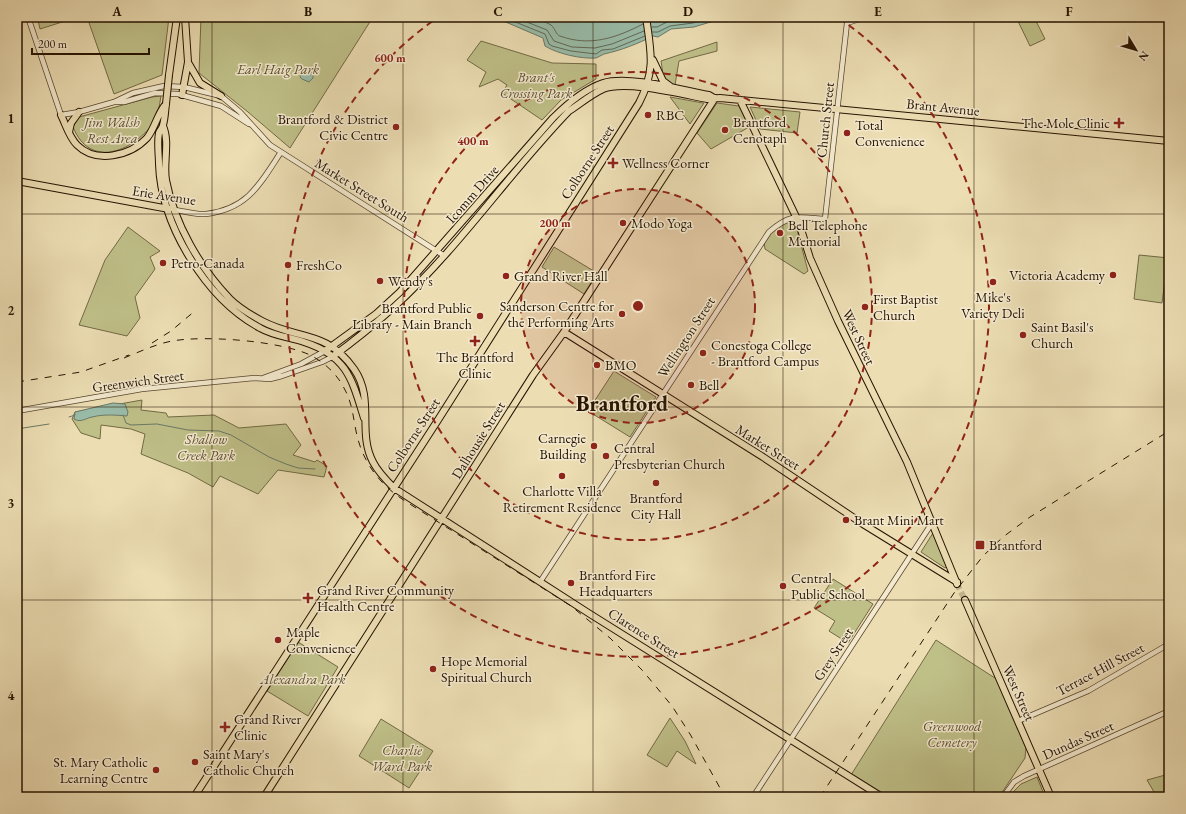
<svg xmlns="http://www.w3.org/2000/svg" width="1186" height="814" font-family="'EB Garamond',serif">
	<rect width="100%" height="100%" fill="#ecddb3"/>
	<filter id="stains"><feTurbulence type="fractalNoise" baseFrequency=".005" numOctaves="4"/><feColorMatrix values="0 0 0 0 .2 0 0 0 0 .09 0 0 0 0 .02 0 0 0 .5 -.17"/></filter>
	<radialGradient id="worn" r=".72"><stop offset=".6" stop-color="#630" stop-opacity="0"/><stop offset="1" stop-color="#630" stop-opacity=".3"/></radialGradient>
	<!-- green -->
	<path fill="#bfbf88" stroke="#726944" d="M 47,17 L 78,17 L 40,29 L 38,20 Z
		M 87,17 L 169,17 L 162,75 L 114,94 Z
		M 201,17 L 373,17 L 290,148 L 248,112 L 199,73 Z
		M 1016,17 L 1034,17 L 1045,39 L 1030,46 Z
		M 481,41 L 552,63 L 596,64 L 596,79 L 561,100 L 542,120 L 502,93 L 507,85 L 498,79 L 479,87 L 486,72 L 467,60 Z
		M 717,42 L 717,51 L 679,61 L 675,85 C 662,83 663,72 661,61 Z
		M 161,96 L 159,108 L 152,123 L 153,124 C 131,152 90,169 73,127 L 79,117 L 152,97 Z
		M 670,97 L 703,103 L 704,103 L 690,124 Z
		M 717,103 L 739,106 L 749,127 L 711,149 L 697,133 Z
		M 750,107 L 800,112 L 797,133 L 760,129 Z
		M 784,222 L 795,222 L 808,271 L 804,274 L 765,249 L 764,241 L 770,232 Z
		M 128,227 L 160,251 L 150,257 L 155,269 L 135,297 L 140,318 L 127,336 L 79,325 L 105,260 Z
		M 554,247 L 597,273 L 584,294 L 542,267 Z
		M 1139,255 L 1169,258 L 1169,280 L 1165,280 L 1162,303 L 1134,299 Z
		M 614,371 L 656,397 L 630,437 L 588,411 Z
		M 142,400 L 141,410 L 166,413 L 168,417 L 214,415 L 239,428 L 286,424 L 301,445 L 293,455 L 315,462 L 317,460 L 327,466 L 324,477 L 278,470 L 258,494 L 220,476 L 213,487 L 188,473 L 141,454 L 145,434 L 131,429 L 101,425 L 100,439 L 81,433 L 72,419 L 75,412 Z
		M 933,533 L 948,566 L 945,568 L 921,552 Z
		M 833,579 L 873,604 L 848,643 L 829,631 L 835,621 L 814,608 Z
		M 936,640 L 998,680 L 1026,748 L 1025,758 L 999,797 L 889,797 L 851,775 Z
		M 298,642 L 338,667 L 308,716 L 267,691 Z
		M 670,718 L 685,741 L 696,764 L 677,751 L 667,767 L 647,755 Z
		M 381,719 L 433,751 L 409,788 L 359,756 Z
		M 1169,774 L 1169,797 L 1157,797 L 1147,780 Z
		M 1037,777 L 1045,797 L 1008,797 L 1021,784 Z"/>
	<!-- water -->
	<path fill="#99bca9" stroke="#6b7865" d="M 494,17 L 727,17 L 694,27 L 671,29 L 658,37 L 653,36 C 637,44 622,50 604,54 C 601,55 599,57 596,58 C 581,59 558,54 545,46 L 543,38 Z
		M 307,69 L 313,74 L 313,78 L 309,82 L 302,79 L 300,77 L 302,72 Z
		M 113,403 L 125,404 L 128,412 L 127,416 C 115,415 104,414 92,417 C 86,418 81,423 74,419 L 75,412 Z"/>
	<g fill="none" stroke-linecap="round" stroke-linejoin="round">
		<!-- shore -->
		<path stroke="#606854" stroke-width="1" d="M 503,17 L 545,34 L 549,44 L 552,46 L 571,51 L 596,54 L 602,50 L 613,49 L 645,36
			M 514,17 L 547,30 L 554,41 L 572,47 L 595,48 L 612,44 L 644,31
			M 531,17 C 537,20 545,21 551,25 C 555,28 556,35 560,36 C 590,47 616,38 643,24
			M 652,27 L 657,27 L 669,21 L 696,17
			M 652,32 L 658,32 L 670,26 L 693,23 L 713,17"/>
		<!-- stream -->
		<path stroke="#6b7865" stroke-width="1" d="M 123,415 L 126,423 L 131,425 L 157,424 L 188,430 L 219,431 L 231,435 L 269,457 L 286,464 L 298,468 L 315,469
			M 69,417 L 75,415
			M 17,429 L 49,424"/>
		<!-- major-tunnel -->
		<path stroke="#c4b58f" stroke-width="6" stroke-dasharray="6 3" stroke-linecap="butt" d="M 957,584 L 965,600"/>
		<!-- minor casing -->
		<g stroke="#58462d" stroke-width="6">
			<path id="minor" d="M 28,17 L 61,115 L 79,112 L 114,102 L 133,93 L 164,86 L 184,87 L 221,96 L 240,112 L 270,145 L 443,255
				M 115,102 L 124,102 L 155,93 L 178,94 L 221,106 L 249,124
				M 175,210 C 184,211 196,215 206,214 C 248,209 260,184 281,152
				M 263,378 L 301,364 L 325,351
				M 17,411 L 142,389 L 254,378 L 270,379 L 282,376 L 322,362 L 332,357
				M 540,582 L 769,232 C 791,213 798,217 825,219 L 847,23 L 865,17
				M 1018,721 L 1088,691 L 1169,644
				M 753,797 L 932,523
				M 1003,797 L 1014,782 L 1024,776 L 1169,711"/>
		</g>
		<!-- major casing -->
		<g stroke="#261300" stroke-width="8">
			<path id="major" d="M 653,60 L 663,81 L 671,87
				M 189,64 L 200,83 L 221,96
				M 169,75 L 177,17
				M 182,95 L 188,62 L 185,17
				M 740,100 L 799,223 L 810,258 L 838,321 L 907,462 L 957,584
				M 166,104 C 165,111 165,118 163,125 C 163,128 160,130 159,133 C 157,142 159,155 159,164 C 161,225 206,299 260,328 C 274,336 289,337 304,342 C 347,356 352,379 364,418
				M 61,115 C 66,125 69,137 77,145 C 96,164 130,156 147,138 C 155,128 157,115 165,105
				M 163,126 C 170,142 163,163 166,180 C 174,223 200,268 230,299 C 239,308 251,315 262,321 C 297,340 326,329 354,369 C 375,399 357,432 373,462 C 378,472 386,480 394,488 L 590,614 L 882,797
				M 69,132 L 71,123 L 79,112
				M 17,181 L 169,209
				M 564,332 L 763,457 L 863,524 L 957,582
				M 325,351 L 376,314 L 400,292 L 553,118 C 566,105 585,89 603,83 C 629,75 681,90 709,95 L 714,98
				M 332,357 C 354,341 375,324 394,307 C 459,248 508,174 569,111 C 580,104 590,95 603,89 C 626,80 681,94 707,99 L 720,98 L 1169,141
				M 965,600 L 1051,797
				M 194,797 L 438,420 L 639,103 C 656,70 651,52 646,17
				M 264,797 L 533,375 L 564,332 L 715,98"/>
		</g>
		<!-- minor -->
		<use href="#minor" stroke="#f3e9ce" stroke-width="4.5"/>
		<!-- major -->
		<use href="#major" stroke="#ecddb3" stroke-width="6"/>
		<!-- rail -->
		<path stroke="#261300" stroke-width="1" stroke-dasharray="7 7" stroke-linecap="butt" d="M 152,343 L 171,331 L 196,310
			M 124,358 C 139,352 156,344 172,341 C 206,335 280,341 310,355 C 324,362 337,374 344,388 C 352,402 353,416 356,431 C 362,462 380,485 405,501 L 571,606 L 610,638 L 643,671 L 672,706 L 690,734 L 725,797
			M 17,382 L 81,372 L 129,355
			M 820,797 L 954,593 L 983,556 L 1003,537 L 1030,517 L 1169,431"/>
		<!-- major-bridge casing -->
		<g stroke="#261300" stroke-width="8" stroke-linecap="butt">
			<path id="major-bridge" d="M 166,104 L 169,75"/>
		</g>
		<!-- major-bridge -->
		<use href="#major-bridge" stroke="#ecddb3" stroke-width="6"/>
	</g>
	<!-- grid -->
	<path fill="none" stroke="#261300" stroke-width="1" stroke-opacity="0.55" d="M 212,17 L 212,797M 403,17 L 403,797M 593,17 L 593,797M 783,17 L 783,797M 974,17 L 974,797M 17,214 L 1169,214M 17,407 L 1169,407M 17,600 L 1169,600"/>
	<!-- distance rings -->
	<circle cx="638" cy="306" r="117" fill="#8f2418" fill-opacity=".12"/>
	<g fill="none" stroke="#8f2418" stroke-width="2" stroke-dasharray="7 5">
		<circle cx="638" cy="306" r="117"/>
		<circle cx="638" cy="306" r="234"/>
		<path d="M839 18A351 351 0 1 1 437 18"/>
	</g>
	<!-- markers -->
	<g fill="#8f2418" stroke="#f3e9ce" stroke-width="1.5">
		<circle cx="648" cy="115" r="4"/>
		<path d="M1117 117h4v4h4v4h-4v4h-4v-4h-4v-4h4z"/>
		<circle cx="396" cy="127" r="4"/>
		<circle cx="725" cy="130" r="4"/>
		<circle cx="847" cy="133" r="4"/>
		<path d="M611 157h4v4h4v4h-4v4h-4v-4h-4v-4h4z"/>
		<circle cx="623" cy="223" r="4"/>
		<circle cx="780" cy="233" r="4"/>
		<circle cx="163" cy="263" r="4"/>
		<circle cx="288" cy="265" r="4"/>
		<circle cx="1113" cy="275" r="4"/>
		<circle cx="506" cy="276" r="4"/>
		<circle cx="380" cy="281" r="4"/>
		<circle cx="993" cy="282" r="4"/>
		<circle cx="865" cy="307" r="4"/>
		<circle cx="622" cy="314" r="4"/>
		<circle cx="480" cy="316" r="4"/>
		<circle cx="1023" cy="335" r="4"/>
		<path d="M473 335h4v4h4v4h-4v4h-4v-4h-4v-4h4z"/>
		<circle cx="703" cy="353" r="4"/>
		<circle cx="597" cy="365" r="4"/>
		<circle cx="691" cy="385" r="4"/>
		<circle cx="594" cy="446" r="4"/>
		<circle cx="606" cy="456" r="4"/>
		<circle cx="562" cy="476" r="4"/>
		<circle cx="656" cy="483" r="4"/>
		<circle cx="846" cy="520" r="4"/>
		<rect x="975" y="540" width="10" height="10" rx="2"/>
		<circle cx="571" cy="583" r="4"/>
		<circle cx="783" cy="586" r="4"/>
		<path d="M306 592h4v4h4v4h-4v4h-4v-4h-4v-4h4z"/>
		<circle cx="278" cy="640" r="4"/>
		<circle cx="433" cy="669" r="4"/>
		<path d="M223 721h4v4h4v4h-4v4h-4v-4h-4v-4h4z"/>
		<circle cx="195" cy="762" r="4"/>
		<circle cx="156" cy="770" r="4"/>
	</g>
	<g text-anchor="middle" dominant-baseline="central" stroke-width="3" stroke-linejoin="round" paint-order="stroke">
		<!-- park labels -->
		<g font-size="14" font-style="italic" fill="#5c4f30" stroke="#f3e9ce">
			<text x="278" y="69">Earl Haig Park</text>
			<text x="536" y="77">Brant's<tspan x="536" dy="16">Crossing Park</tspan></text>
			<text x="112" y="122">Jim Walsh<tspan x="112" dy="16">Rest Area</tspan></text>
			<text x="206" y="439">Shallow<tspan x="206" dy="16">Creek Park</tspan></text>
			<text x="303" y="679">Alexandra Park</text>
			<text x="952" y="726">Greenwood<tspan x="952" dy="16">Cemetery</tspan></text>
			<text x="402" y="750">Charlie<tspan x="402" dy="16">Ward Park</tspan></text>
		</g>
		<!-- street labels -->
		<g font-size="14" fill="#261300" stroke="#f3e9ce">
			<text transform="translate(943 107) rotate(6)">Brant Avenue</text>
			<text transform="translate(825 120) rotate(-84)">Church Street</text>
			<text transform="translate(587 162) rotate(-57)">Colborne Street</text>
			<text transform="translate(362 190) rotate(32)">Market Street South</text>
			<text transform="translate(472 194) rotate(-49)">Icomm Drive</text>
			<text transform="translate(164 195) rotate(9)">Erie Avenue</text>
			<text transform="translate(686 337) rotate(-57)">Wellington Street</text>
			<text transform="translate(859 337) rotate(65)">West Street</text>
			<text transform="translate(138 381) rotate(-8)">Greenwich Street</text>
			<text transform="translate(413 435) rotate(-57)">Colborne Street</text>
			<text transform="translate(478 440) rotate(-58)">Dalhousie Street</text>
			<text transform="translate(768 447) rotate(32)">Market Street</text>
			<text transform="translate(644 633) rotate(32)">Clarence Street</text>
			<text transform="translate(833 654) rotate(-57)">Grey Street</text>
			<text transform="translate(1100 669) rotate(-28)">Terrace Hill Street</text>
			<text transform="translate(1019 693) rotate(66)">West Street</text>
			<text transform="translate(1078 740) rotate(-24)">Dundas Street</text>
		</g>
		<!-- poi labels -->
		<g font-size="14" fill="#261300" stroke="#f3e9ce" text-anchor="start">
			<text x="656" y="115">RBC</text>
			<text x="388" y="119" text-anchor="end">Brantford &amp; District<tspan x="388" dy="16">Civic Centre</tspan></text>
			<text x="733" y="122">Brantford<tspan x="733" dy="16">Cenotaph</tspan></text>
			<text x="1110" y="123" text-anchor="end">The Mole Clinic</text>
			<text x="855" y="125">Total<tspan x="855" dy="16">Convenience</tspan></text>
			<text x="622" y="163">Wellness Corner</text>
			<text x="631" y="223">Modo Yoga</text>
			<text x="788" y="225">Bell Telephone<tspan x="788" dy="16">Memorial</tspan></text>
			<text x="171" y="263">Petro-Canada</text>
			<text x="296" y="265">FreshCo</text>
			<text x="1105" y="275" text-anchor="end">Victoria Academy</text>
			<text x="514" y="276">Grand River Hall</text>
			<text x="388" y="281">Wendy's</text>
			<text x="993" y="297" text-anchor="middle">Mike's<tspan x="993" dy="16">Variety Deli</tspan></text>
			<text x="873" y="299">First Baptist<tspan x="873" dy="16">Church</tspan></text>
			<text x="614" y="306" text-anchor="end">Sanderson Centre for<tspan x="614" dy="16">the Performing Arts</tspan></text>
			<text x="472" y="308" text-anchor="end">Brantford Public<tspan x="472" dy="16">Library - Main Branch</tspan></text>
			<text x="1031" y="327">Saint Basil's<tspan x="1031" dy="16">Church</tspan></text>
			<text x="711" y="345">Conestoga College<tspan x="711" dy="16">- Brantford Campus</tspan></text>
			<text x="475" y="357" text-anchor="middle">The Brantford<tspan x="475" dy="16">Clinic</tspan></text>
			<text x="605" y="365">BMO</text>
			<text x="699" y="385">Bell</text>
			<text x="586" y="438" text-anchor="end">Carnegie<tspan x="586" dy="16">Building</tspan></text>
			<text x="614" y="448">Central<tspan x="614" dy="16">Presbyterian Church</tspan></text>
			<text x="562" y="491" text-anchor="middle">Charlotte Villa<tspan x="562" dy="16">Retirement Residence</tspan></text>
			<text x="656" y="498" text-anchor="middle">Brantford<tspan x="656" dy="16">City Hall</tspan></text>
			<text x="854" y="520">Brant Mini Mart</text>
			<text x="989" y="545">Brantford</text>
			<text x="579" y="575">Brantford Fire<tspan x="579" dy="16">Headquarters</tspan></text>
			<text x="791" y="578">Central<tspan x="791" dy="16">Public School</tspan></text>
			<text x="317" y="590">Grand River Community<tspan x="317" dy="16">Health Centre</tspan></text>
			<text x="286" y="632">Maple<tspan x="286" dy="16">Convenience</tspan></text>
			<text x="441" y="661">Hope Memorial<tspan x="441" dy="16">Spiritual Church</tspan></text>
			<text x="234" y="719">Grand River<tspan x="234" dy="16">Clinic</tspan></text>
			<text x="203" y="754">Saint Mary's<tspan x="203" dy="16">Catholic Church</tspan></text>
			<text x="148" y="762" text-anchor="end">St. Mary Catholic<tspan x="148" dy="16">Learning Centre</tspan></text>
		</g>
		<!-- town labels -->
		<g font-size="22" font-weight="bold" fill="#261300" stroke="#f3e9ce">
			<text x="622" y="403">Brantford</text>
		</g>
	</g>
	<circle cx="638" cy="306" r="6" fill="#8f2418" stroke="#f3e9ce" stroke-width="2"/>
	<g font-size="12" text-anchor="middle" font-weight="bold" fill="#8f2418" stroke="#f3e9ce" stroke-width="3" stroke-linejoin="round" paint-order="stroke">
		<text x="390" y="62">600 m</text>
		<text x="473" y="145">400 m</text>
		<text x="555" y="227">200 m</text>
	</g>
	<!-- margin -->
	<rect width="1186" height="814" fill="none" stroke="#ecddb3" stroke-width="44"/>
	<!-- north arrow -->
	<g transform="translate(1136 50) rotate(128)" stroke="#f3e9ce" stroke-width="3" paint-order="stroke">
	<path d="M0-3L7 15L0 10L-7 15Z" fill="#261300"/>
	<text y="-6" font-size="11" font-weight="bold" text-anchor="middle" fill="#261300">N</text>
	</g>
	<!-- scale -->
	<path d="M32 48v6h117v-6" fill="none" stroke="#261300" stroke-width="2"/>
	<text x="38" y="48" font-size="12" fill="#261300" stroke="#f3e9ce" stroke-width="3" paint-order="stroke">200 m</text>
	<rect x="22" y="22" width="1142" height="770" fill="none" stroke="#261300" stroke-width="1.5"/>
	<g font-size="13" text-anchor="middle" font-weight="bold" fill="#261300">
		<text x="117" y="16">A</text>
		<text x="308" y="16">B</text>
		<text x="498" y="16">C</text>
		<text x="688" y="16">D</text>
		<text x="878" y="16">E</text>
		<text x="1069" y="16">F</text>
		<text x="11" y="123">1</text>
		<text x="11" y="315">2</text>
		<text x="11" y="508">3</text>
		<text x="11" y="700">4</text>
	</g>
	<rect width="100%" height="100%" filter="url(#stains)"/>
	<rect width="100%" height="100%" fill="url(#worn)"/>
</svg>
